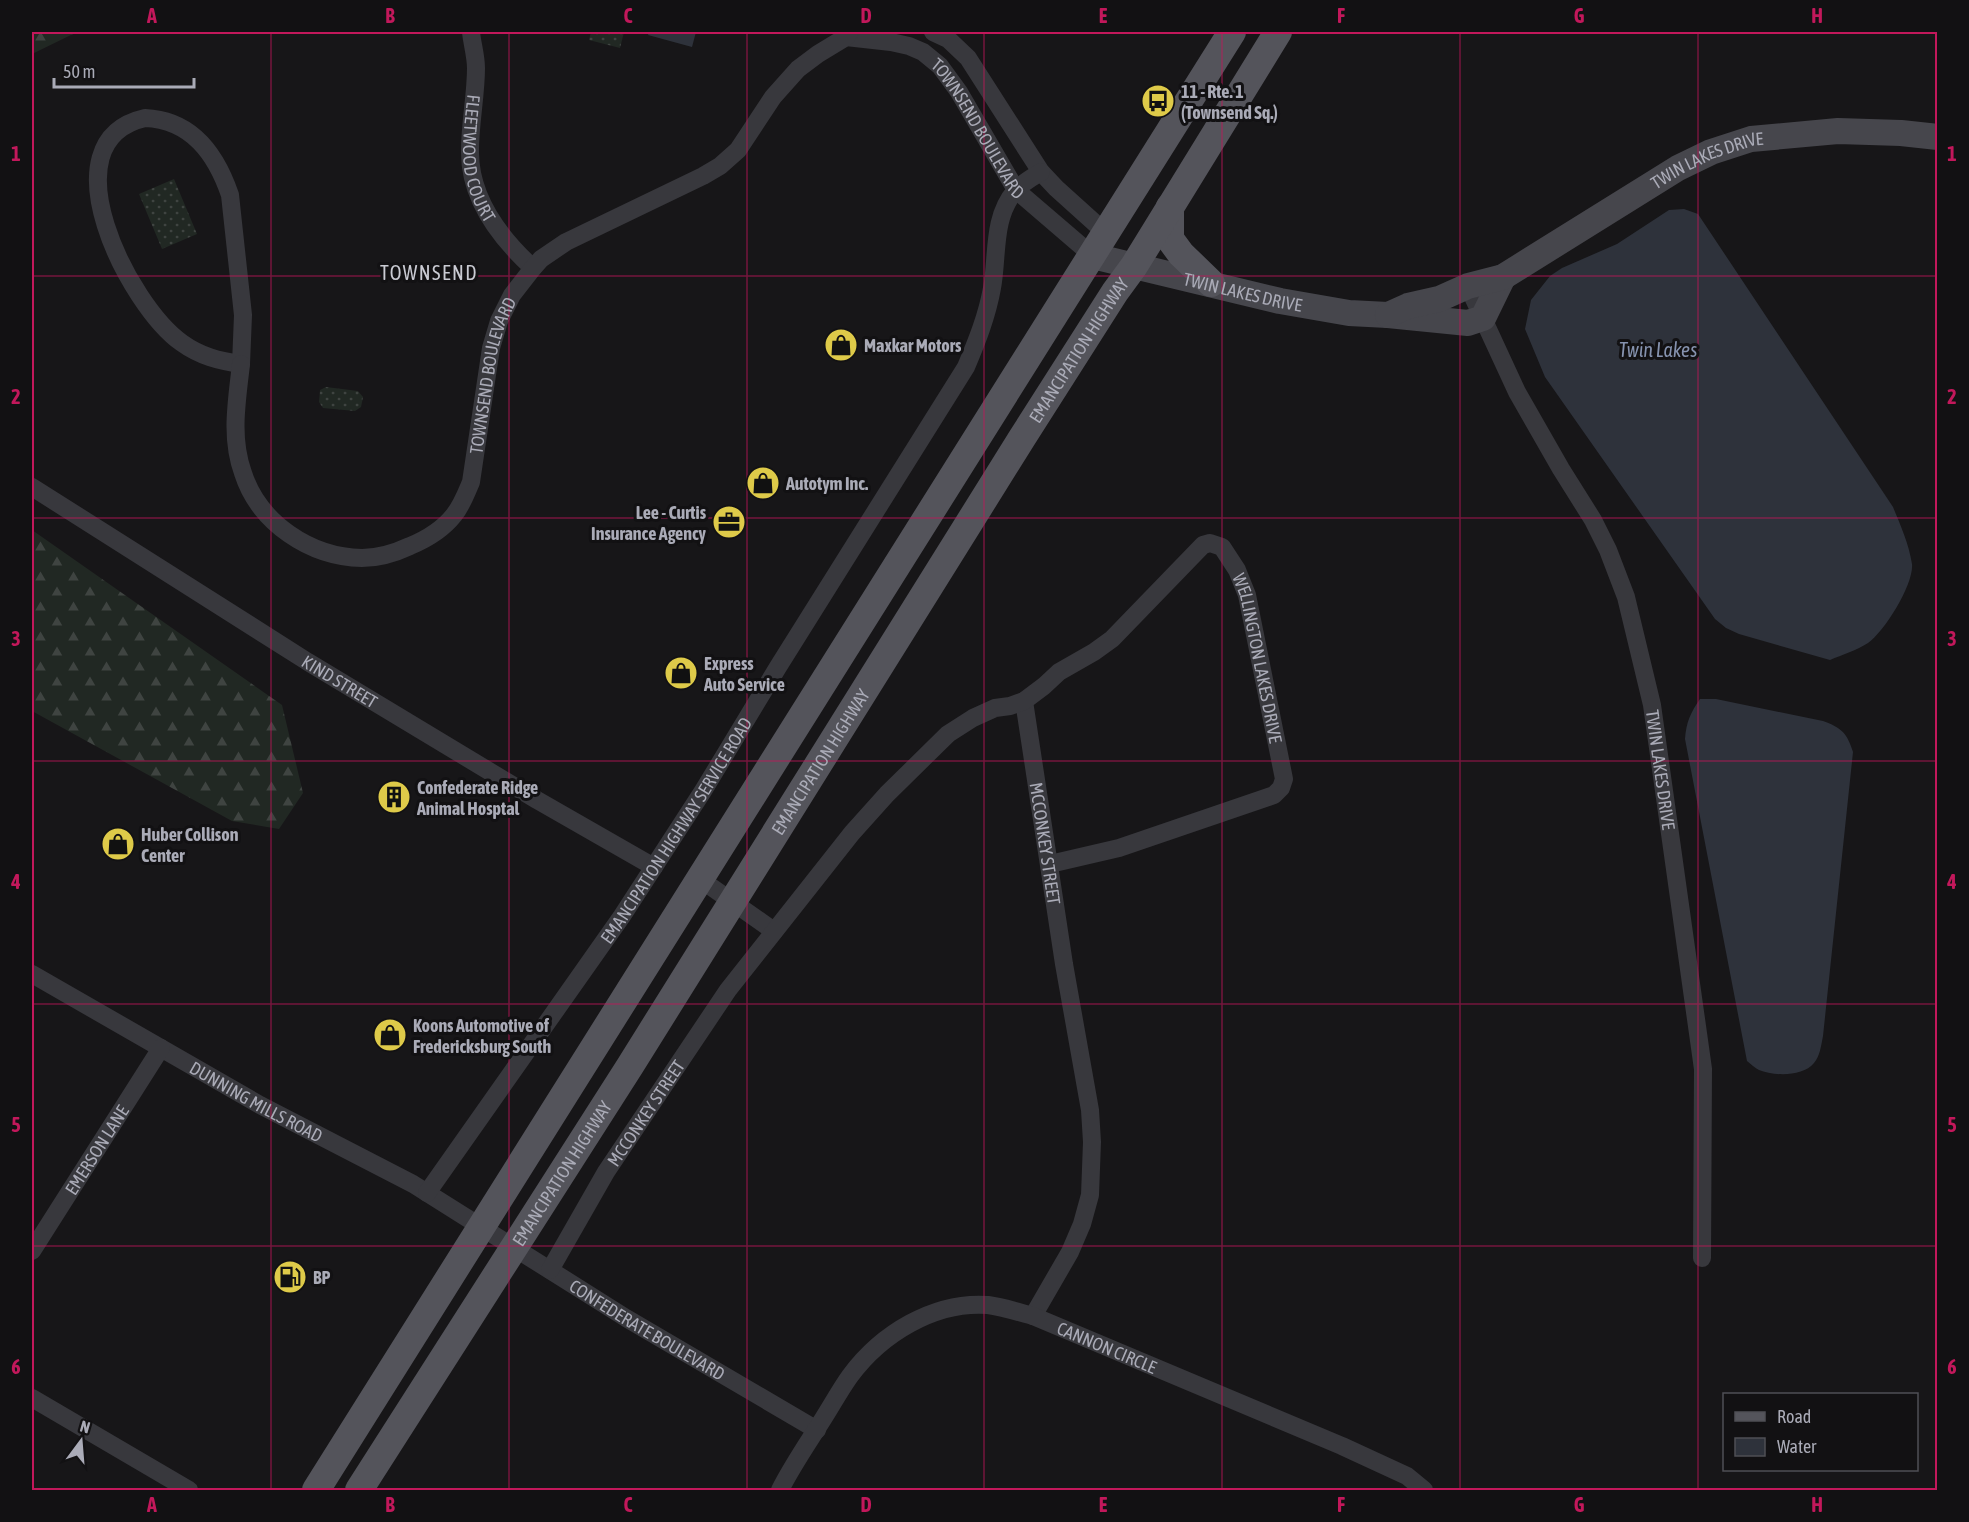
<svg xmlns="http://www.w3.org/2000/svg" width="1969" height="1522" font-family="'Asap Condensed',sans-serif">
	<defs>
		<pattern id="grass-dots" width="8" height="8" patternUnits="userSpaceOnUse" patternTransform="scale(1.5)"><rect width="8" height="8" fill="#212823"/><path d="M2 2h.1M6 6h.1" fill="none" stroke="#3f4441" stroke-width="1.8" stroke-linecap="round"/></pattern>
		<pattern id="forest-firs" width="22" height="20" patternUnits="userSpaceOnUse" patternTransform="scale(1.5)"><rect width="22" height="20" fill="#212823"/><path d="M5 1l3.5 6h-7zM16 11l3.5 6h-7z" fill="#3f4441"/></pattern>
	</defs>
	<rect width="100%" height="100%" fill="#171618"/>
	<!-- grass -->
	<path fill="url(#grass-dots)" d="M 591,32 L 624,32 L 620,48 L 589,40 Z
		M 174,179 L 197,234 L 162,249 L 139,194 Z
		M 326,387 L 358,391 L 363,397 L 361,407 L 355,411 L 323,408 L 319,402 L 320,390 Z"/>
	<!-- forest -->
	<path fill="url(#forest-firs)" d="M 32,32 L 77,32 L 32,54 Z
		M 32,530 L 282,705 L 303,793 L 279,829 L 232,821 L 32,711 Z"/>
	<!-- water -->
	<path fill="#2e323b" d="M 649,32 L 696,32 L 692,47 L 648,35 Z
		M 1684,209 L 1698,214 L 1893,507 C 1900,524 1909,544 1912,564 C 1914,584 1885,631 1868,643 C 1857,650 1842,655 1830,660 L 1739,634 L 1726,628 L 1715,619 L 1545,377 L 1525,329 L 1531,300 L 1550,276 L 1562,268 L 1617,244 L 1669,210 Z
		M 1700,699 L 1716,699 L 1823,721 C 1842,728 1847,733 1853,752 L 1823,1036 C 1821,1046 1820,1056 1814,1063 C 1803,1077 1773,1076 1759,1070 C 1755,1068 1751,1064 1747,1061 L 1685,739 C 1686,722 1691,712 1700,699 Z"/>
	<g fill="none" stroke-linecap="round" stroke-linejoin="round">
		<!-- street -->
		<g stroke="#38383d" stroke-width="18">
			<path id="s1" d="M 471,32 C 472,43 476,56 476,68 C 476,95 470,123 470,150 C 469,198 499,237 533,268"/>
			<path d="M 933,32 L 948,39 L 968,58 L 1041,172 L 1056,188 L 1107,234"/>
			<path id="s2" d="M 846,37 L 891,42 L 909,46 L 923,52 L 940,66 L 959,92 L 1016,190 L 1093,256"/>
			<path d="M 145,118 C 192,120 216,154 230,195 L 243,315 L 241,364 C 219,361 200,356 182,343 C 129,306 44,141 145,118 Z"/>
			<path id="s3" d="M 1468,286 L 1517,392 L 1561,469 L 1593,520 L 1608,550 L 1626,597 L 1652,705 L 1703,1069 L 1702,1258"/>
			<path id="s4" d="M 241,364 C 237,401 230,437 243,473 C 259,523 310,557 362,558 C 379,558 395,553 410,546 C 427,539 443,529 454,515 C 462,505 466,494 471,482 L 491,348 L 499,321 L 512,295 L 533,268 L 541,259 L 566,242 L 703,176 L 720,166 L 738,150 L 773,97 L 798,69 L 818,54 L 846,37 L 850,32"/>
			<path id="s5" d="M 32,487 L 308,662 L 537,800 L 654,867"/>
			<path id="s6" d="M 1024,701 L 1064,964 L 1090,1110 L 1092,1142 L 1090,1195 L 1082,1224 L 1070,1252 L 1033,1316"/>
			<path d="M 700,879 L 774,931"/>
			<path id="s7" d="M 32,974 L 260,1105 L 413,1184 L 626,1318 L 817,1430"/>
			<path id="s8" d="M 427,1193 L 622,916 L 703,791 L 778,667 L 966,367 C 977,341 987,316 992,288 C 998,256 992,218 1015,191 C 1022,183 1033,177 1041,172"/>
			<path id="s9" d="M 32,1251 L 161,1048"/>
			<path id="s10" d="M 550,1270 L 606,1172 L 728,990 L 852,833 L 887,794 L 948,734 L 973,718 L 995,708 L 1010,706 L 1024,701 L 1044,686 L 1059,672 L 1094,652 L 1112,639 L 1203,545 L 1210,543 L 1222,547 L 1237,570 L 1247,595 L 1284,779 L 1281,788 L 1274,795 L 1119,848 L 1050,864"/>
			<path d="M 32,1398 L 189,1490"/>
			<path id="s11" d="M 780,1490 C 792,1466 808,1443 823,1419 C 832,1405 840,1390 850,1376 C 881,1334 934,1301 988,1305 C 1003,1307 1018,1312 1033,1316 L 1342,1446 L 1407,1476 L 1424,1490"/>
		</g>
		<!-- secondary -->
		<g stroke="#46464c" stroke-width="26">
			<path id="s12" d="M 1093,256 L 1280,301 L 1349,313 L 1388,315 L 1468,323 L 1483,318 L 1503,277"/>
			<path id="s13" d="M 1388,315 L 1408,306 L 1439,299 L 1468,286 L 1503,277 L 1678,168 L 1711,152 L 1751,139 L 1838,131 L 1901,133 L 1938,137"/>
		</g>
		<!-- primary -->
		<g stroke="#54545b" stroke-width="28">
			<path d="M 1170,207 L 1170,239 L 1181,254 L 1211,283"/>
			<path d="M 316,1490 L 1232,32"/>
			<path id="s14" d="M 359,1490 L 630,1066 L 1022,438 L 1115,292 L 1134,266 L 1278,32"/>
		</g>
	</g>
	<!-- grid -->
	<path fill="none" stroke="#c2185b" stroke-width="1.5" stroke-opacity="0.55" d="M 271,32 L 271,1490M 509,32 L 509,1490M 747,32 L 747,1490M 984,32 L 984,1490M 1222,32 L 1222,1490M 1460,32 L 1460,1490M 1698,32 L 1698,1490M 32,276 L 1938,276M 32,518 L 1938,518M 32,761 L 1938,761M 32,1004 L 1938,1004M 32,1246 L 1938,1246"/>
	<!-- icons -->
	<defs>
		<g id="bus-disc" transform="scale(1.725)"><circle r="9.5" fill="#deca49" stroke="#121113"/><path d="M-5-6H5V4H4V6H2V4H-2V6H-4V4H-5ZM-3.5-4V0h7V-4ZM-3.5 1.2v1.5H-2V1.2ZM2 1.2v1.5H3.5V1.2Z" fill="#111"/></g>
		<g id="shop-disc" transform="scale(1.725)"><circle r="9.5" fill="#deca49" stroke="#121113"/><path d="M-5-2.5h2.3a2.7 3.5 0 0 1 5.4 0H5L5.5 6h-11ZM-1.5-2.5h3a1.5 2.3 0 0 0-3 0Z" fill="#111"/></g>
		<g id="office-disc" transform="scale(1.725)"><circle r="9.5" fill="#deca49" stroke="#121113"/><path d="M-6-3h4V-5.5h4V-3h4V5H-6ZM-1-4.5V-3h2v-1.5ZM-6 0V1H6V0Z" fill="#111"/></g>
		<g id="building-disc" transform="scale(1.725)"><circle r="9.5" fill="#deca49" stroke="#121113"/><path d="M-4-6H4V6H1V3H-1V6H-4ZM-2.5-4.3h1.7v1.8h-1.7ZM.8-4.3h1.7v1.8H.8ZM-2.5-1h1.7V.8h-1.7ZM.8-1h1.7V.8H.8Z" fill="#111"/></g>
		<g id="fuel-disc" transform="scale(1.725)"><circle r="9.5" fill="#deca49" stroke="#121113"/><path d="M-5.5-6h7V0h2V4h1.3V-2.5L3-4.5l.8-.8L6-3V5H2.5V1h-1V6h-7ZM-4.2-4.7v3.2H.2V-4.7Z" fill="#111"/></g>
	</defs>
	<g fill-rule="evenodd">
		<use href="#bus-disc" x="1158" y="101"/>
		<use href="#shop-disc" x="841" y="345"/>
		<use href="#shop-disc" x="763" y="483"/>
		<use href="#office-disc" x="729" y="522"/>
		<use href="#shop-disc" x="681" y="673"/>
		<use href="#building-disc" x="394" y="797"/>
		<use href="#shop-disc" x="118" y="844"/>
		<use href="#shop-disc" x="390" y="1035"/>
		<use href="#fuel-disc" x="290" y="1277"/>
	</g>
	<g text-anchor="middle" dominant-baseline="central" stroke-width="6" stroke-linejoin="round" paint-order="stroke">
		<!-- poi labels -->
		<g font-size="18" font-weight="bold" fill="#aaabb7" stroke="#121113" text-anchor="start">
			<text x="1181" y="91">11 - Rte. 1<tspan x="1181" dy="21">(Townsend Sq.)</tspan></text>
			<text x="864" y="345">Maxkar Motors</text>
			<text x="786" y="483">Autotym Inc.</text>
			<text x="706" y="512" text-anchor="end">Lee - Curtis<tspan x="706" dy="21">Insurance Agency</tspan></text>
			<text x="704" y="663">Express<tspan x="704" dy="21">Auto Service</tspan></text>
			<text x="417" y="787">Confederate Ridge<tspan x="417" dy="21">Animal Hosptal</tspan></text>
			<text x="141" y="834">Huber Collison<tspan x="141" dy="21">Center</tspan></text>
			<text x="413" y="1025">Koons Automotive of<tspan x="413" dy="21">Fredericksburg South</tspan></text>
			<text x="313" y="1277">BP</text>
		</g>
		<!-- street labels -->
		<g font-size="18" fill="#aaabb7" stroke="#121113">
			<text stroke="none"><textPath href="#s2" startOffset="174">TOWNSEND BOULEVARD</textPath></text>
			<text stroke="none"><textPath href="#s1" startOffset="128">FLEETWOOD COURT</textPath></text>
			<text stroke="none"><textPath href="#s13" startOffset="358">TWIN LAKES DRIVE</textPath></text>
			<text stroke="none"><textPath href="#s12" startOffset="154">TWIN LAKES DRIVE</textPath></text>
			<text stroke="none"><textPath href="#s14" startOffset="1348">EMANCIPATION HIGHWAY</textPath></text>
			<text stroke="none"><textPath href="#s4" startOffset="516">TOWNSEND BOULEVARD</textPath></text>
			<text stroke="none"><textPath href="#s10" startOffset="1131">WELLINGTON LAKES DRIVE</textPath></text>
			<text stroke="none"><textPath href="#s5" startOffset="364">KIND STREET</textPath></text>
			<text stroke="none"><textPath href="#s14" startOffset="862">EMANCIPATION HIGHWAY</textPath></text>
			<text stroke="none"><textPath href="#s3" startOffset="526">TWIN LAKES DRIVE</textPath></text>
			<text stroke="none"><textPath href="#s8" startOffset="440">EMANCIPATION HIGHWAY SERVICE ROAD</textPath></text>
			<text stroke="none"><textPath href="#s6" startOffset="144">MCCONKEY STREET</textPath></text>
			<text stroke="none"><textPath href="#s7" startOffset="258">DUNNING MILLS ROAD</textPath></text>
			<text stroke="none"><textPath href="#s10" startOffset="184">MCCONKEY STREET</textPath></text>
			<text stroke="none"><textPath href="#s9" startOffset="120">EMERSON LANE</textPath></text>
			<text stroke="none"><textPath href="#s14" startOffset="376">EMANCIPATION HIGHWAY</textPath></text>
			<text stroke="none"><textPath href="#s7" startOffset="711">CONFEDERATE BOULEVARD</textPath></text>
			<text stroke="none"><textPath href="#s11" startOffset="422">CANNON CIRCLE</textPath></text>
		</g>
		<!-- neighbourhood labels -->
		<g font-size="20" letter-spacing="1.5" fill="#cacbd3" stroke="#121113">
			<text x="429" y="272">TOWNSEND</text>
		</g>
		<!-- water labels -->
		<g font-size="20" font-style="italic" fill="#8592ae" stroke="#121113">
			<text x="1658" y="349">Twin Lakes</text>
		</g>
	</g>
	<!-- border -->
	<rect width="1969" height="1522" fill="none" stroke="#121113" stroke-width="66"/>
	<!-- legend -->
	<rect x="1723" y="1393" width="195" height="78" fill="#121113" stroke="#4f4f55" stroke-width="1.5"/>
	<rect x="1735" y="1412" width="30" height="9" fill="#54545b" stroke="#4f4f55" stroke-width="1.5"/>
	<text x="1777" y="1423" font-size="18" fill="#aaabb7">Road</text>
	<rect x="1735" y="1438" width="30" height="18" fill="#2e323b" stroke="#4f4f55" stroke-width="1.5"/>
	<text x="1777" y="1453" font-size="18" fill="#aaabb7">Water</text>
	<!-- north arrow -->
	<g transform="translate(81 1441) rotate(16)" stroke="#121113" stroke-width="4.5" paint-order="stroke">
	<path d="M0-4.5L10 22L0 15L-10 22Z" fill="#aaabb7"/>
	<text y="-9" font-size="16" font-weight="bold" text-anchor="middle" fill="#aaabb7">N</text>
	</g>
	<!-- scale -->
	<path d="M54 78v9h140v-9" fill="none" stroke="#aaabb7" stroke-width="3"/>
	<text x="63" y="78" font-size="18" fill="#aaabb7" stroke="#121113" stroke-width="4.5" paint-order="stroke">50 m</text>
	<rect x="33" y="33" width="1903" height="1456" fill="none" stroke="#c2185b" stroke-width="2"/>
	<g font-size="20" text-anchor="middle" font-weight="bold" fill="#c2185b">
		<text x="152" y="23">A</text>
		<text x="390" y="23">B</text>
		<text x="628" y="23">C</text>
		<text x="866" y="23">D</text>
		<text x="1103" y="23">E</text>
		<text x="1341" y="23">F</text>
		<text x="1579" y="23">G</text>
		<text x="1817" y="23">H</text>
		<text x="16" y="161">1</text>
		<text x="1952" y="161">1</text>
		<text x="16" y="404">2</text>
		<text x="1952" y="404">2</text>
		<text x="16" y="646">3</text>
		<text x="1952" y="646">3</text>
		<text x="16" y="889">4</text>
		<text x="1952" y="889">4</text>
		<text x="16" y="1132">5</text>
		<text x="1952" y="1132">5</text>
		<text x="16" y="1374">6</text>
		<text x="1952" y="1374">6</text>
		<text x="152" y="1512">A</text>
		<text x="390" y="1512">B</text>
		<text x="628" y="1512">C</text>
		<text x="866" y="1512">D</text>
		<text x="1103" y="1512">E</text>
		<text x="1341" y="1512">F</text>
		<text x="1579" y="1512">G</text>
		<text x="1817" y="1512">H</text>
	</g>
</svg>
